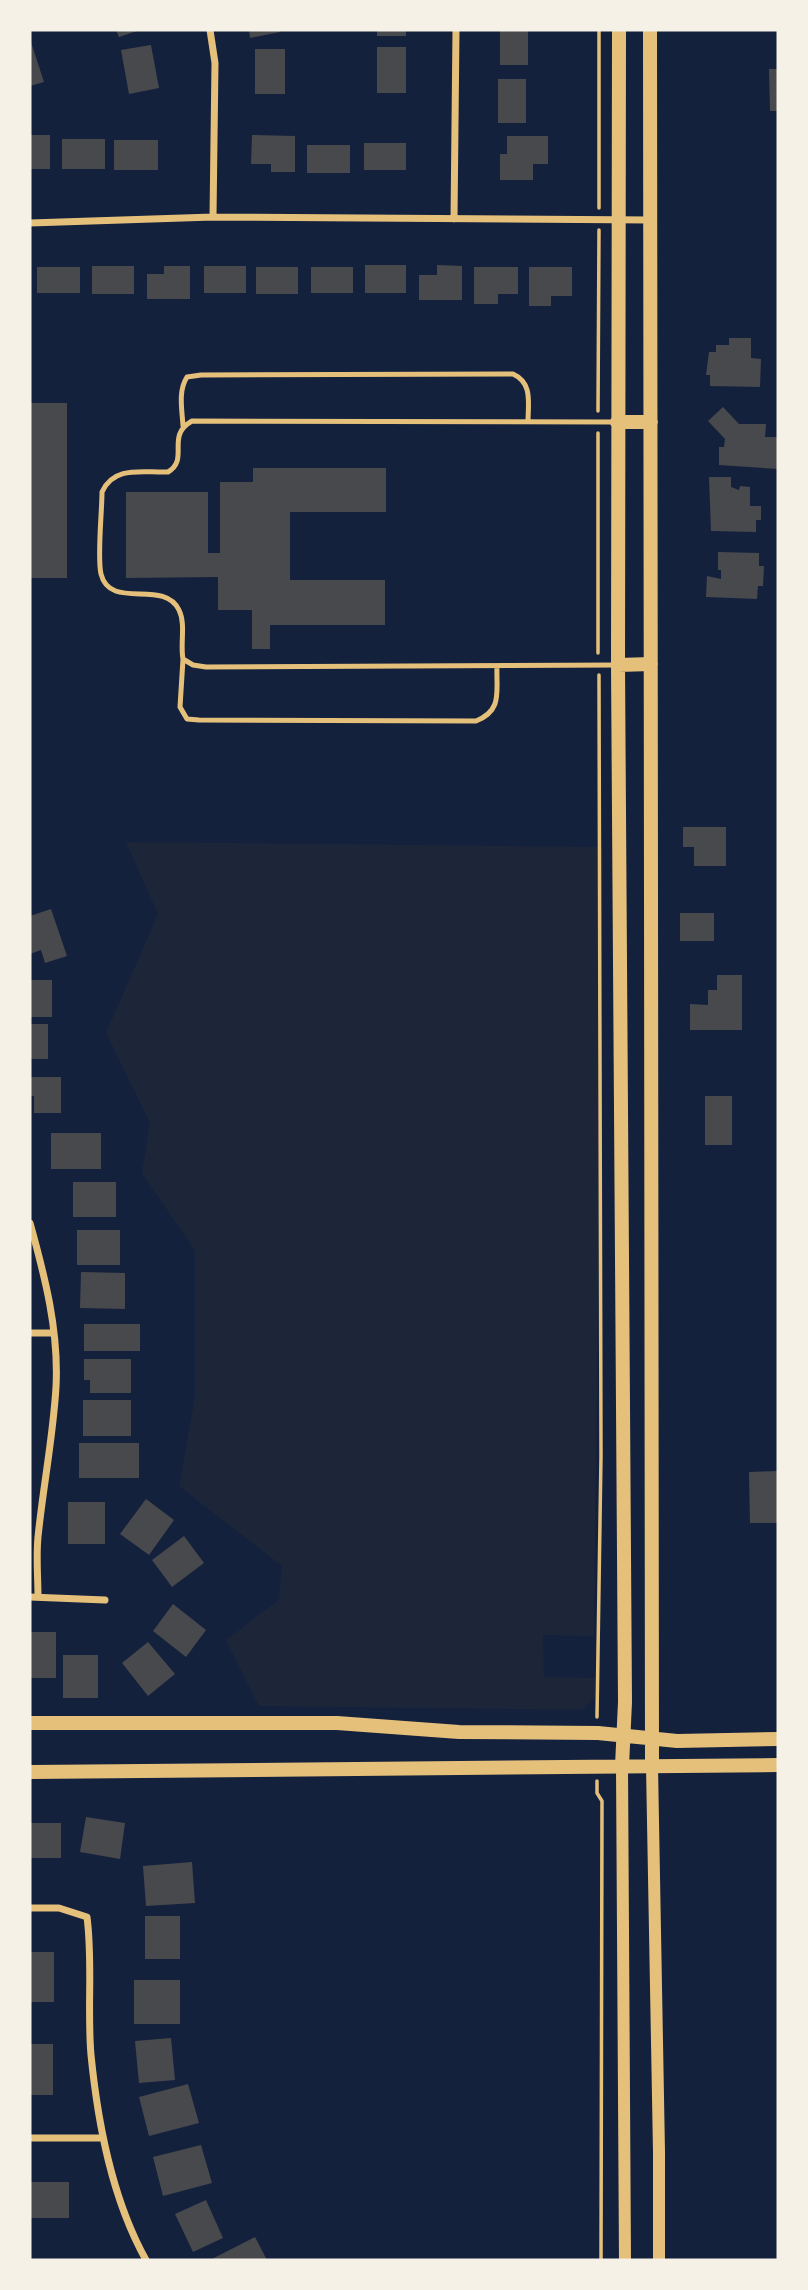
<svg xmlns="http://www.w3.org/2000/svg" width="808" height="2290" font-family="Quicksand,sans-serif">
	<rect width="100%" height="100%" fill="#14213d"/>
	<!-- green -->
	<path fill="#1d2539" d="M 126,842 L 603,847 L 594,1636 L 543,1635 L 544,1677 L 595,1678 L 595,1697 L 582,1710 L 259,1706 L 226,1640 L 279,1600 L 282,1566 L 179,1486 L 195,1397 L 195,1251 L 142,1173 L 150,1123 L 106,1033 L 158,914 Z"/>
	<!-- building -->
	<path fill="#48494c" d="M 116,30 L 140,30 L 119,37 Z
		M 249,30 L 279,30 L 280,32 L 250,38 Z
		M 377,30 L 406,30 L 406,36 L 377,36 Z
		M 500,30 L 528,30 L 528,65 L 500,65 Z
		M 30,39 L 44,82 L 30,86 Z
		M 151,45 L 159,88 L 129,94 L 121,50 Z
		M 377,47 L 406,47 L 406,93 L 377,93 Z
		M 255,49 L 285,49 L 285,94 L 255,94 Z
		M 769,69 L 778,69 L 778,111 L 770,111 Z
		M 498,79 L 526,79 L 526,123 L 498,123 Z
		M 30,135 L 50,135 L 50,169 L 30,169 Z
		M 252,135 L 295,136 L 295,172 L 271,172 L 271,164 L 251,164 Z
		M 507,136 L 548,136 L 548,164 L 533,164 L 533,180 L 500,180 L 500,154 L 507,154 Z
		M 62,139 L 105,139 L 105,169 L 62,169 Z
		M 114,140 L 158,140 L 158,170 L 114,170 Z
		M 364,143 L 406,143 L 406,170 L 364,170 Z
		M 307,145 L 350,145 L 350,173 L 307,173 Z
		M 365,265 L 406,265 L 406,293 L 365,293 Z
		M 437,265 L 462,266 L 462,300 L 419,300 L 419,275 L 437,275 Z
		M 92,266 L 134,266 L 134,294 L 92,294 Z
		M 164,266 L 190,266 L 190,299 L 147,299 L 147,274 L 164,274 Z
		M 204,266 L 246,266 L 246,293 L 204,293 Z
		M 37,267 L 80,267 L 80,293 L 37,293 Z
		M 256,267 L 298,267 L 298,294 L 256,294 Z
		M 311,267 L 353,267 L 353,293 L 311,293 Z
		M 474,267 L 518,267 L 518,294 L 498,294 L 498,304 L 474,304 Z
		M 529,267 L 572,267 L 572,296 L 551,296 L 551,306 L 529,306 Z
		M 729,338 L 751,338 L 751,358 L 761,359 L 760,387 L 710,386 L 710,375 L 706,375 L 709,352 L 716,352 L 716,345 L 729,345 Z
		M 30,403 L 67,403 L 67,578 L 30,578 Z
		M 723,407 L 739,424 L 766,424 L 765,437 L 778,437 L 778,469 L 719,465 L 719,447 L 724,447 L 725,439 L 708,421 Z
		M 253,468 L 386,468 L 386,512 L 290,512 L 290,580 L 385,580 L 385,625 L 270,625 L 270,649 L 252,649 L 252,610 L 218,610 L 218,577 L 126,578 L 126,492 L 208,492 L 208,553 L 220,553 L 220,482 L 253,482 Z
		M 709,477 L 731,477 L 731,487 L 739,490 L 740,486 L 750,487 L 750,506 L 761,506 L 761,520 L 756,520 L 756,532 L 711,531 Z
		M 718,552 L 759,553 L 759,566 L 764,566 L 763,586 L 758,586 L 757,599 L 706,597 L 707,576 L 721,579 L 721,570 L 718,570 Z
		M 683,827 L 726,827 L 726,866 L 694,866 L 694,847 L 683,847 Z
		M 51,909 L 67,956 L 45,963 L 41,950 L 30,954 L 30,916 Z
		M 680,913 L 714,913 L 714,941 L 680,941 Z
		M 717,975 L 742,975 L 742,1030 L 690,1030 L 690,1004 L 708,1005 L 708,990 L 717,990 Z
		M 30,980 L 52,980 L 52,1017 L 30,1017 Z
		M 30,1024 L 48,1024 L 48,1059 L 30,1059 Z
		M 30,1077 L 61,1077 L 61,1113 L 34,1113 L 34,1096 L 30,1096 Z
		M 705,1096 L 732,1096 L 732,1145 L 705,1145 Z
		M 51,1133 L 101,1133 L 101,1169 L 51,1169 Z
		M 73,1182 L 116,1182 L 116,1217 L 73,1217 Z
		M 77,1230 L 120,1230 L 120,1265 L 77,1265 Z
		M 81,1272 L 125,1273 L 125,1309 L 80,1308 Z
		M 84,1324 L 140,1324 L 140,1351 L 84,1351 Z
		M 84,1359 L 131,1359 L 131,1393 L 90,1393 L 90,1380 L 84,1380 Z
		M 83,1400 L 131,1400 L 131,1436 L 83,1436 Z
		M 79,1443 L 139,1443 L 139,1478 L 79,1478 Z
		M 778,1471 L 778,1523 L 750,1523 L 749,1472 Z
		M 146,1499 L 174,1520 L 149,1555 L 120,1534 Z
		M 68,1502 L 105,1502 L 105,1544 L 68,1544 Z
		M 184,1536 L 204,1563 L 172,1587 L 152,1560 Z
		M 173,1604 L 206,1630 L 186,1657 L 153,1631 Z
		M 30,1632 L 56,1632 L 56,1678 L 30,1678 Z
		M 148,1642 L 175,1674 L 148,1696 L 122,1663 Z
		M 63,1655 L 98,1655 L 98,1698 L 63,1698 Z
		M 86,1817 L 125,1823 L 120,1859 L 80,1852 Z
		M 30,1823 L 61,1823 L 61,1858 L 30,1858 Z
		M 192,1862 L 195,1903 L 146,1906 L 143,1866 Z
		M 145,1916 L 180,1916 L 180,1959 L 145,1959 Z
		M 30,1952 L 54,1952 L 54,2002 L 30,2002 Z
		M 134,1980 L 180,1980 L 180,2024 L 134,2024 Z
		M 171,2038 L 175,2080 L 139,2083 L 135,2041 Z
		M 30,2044 L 53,2044 L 53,2095 L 30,2095 Z
		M 188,2084 L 199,2123 L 149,2136 L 139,2097 Z
		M 201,2145 L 212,2183 L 163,2196 L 153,2157 Z
		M 30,2182 L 69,2182 L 69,2218 L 30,2218 Z
		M 206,2200 L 223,2238 L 193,2252 L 175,2214 Z
		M 255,2237 L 267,2260 L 210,2260 Z"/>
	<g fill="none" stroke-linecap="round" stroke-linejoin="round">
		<!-- path -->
		<path stroke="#e5c07b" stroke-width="3.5" d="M 599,30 L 599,208
			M 598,411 L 599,230
			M 598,433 L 598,653
			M 597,1717 L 601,1456 L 599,675
			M 597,1781 L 597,1793 L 602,1801 L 601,2260"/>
		<!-- service -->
		<path stroke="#e5c07b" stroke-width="5" d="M 615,422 L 192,421 C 165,436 190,459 168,472 C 143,473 114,465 102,492 C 102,512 97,557 101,574 C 110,611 164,578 179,610 C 186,624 180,644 183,659 L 193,665 L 206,667 L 618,665
			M 183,426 C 182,409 178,391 187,377 L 201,375 L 513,374 C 533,383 528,403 528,422
			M 183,659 L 180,707 L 187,719 L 199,720 L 476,721 C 503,710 496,692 497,666"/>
		<!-- minor -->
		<path stroke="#e5c07b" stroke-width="7" d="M 210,30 L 215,63 L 213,217
			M 454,219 L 456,30
			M 30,223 L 213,217 L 650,220
			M 30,1223 C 45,1277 59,1331 56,1387 C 53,1438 43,1487 38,1537 C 36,1557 38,1577 38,1597
			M 30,1333 L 54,1333
			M 30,1597 L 105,1600
			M 30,1908 L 59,1908 L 87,1917 C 93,1963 87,2009 91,2055 C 98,2125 112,2199 146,2260
			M 30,2138 L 103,2138"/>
		<!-- tertiary -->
		<path stroke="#e5c07b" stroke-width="12" d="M 622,1766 L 625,2260
			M 652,1766 L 659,2152 L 659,2260"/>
		<!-- secondary -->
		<path stroke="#e5c07b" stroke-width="14" d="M 619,30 L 618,665 L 625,1702 L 622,1766
			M 650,30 L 652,1766
			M 617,422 L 651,422
			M 618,665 L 651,664
			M 30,1723 L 337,1723 L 459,1732 L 598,1733 L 677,1741 L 778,1739
			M 30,1772 L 778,1765"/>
	</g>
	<!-- border -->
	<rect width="808" height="2290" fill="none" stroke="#f6f1e7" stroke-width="63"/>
</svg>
